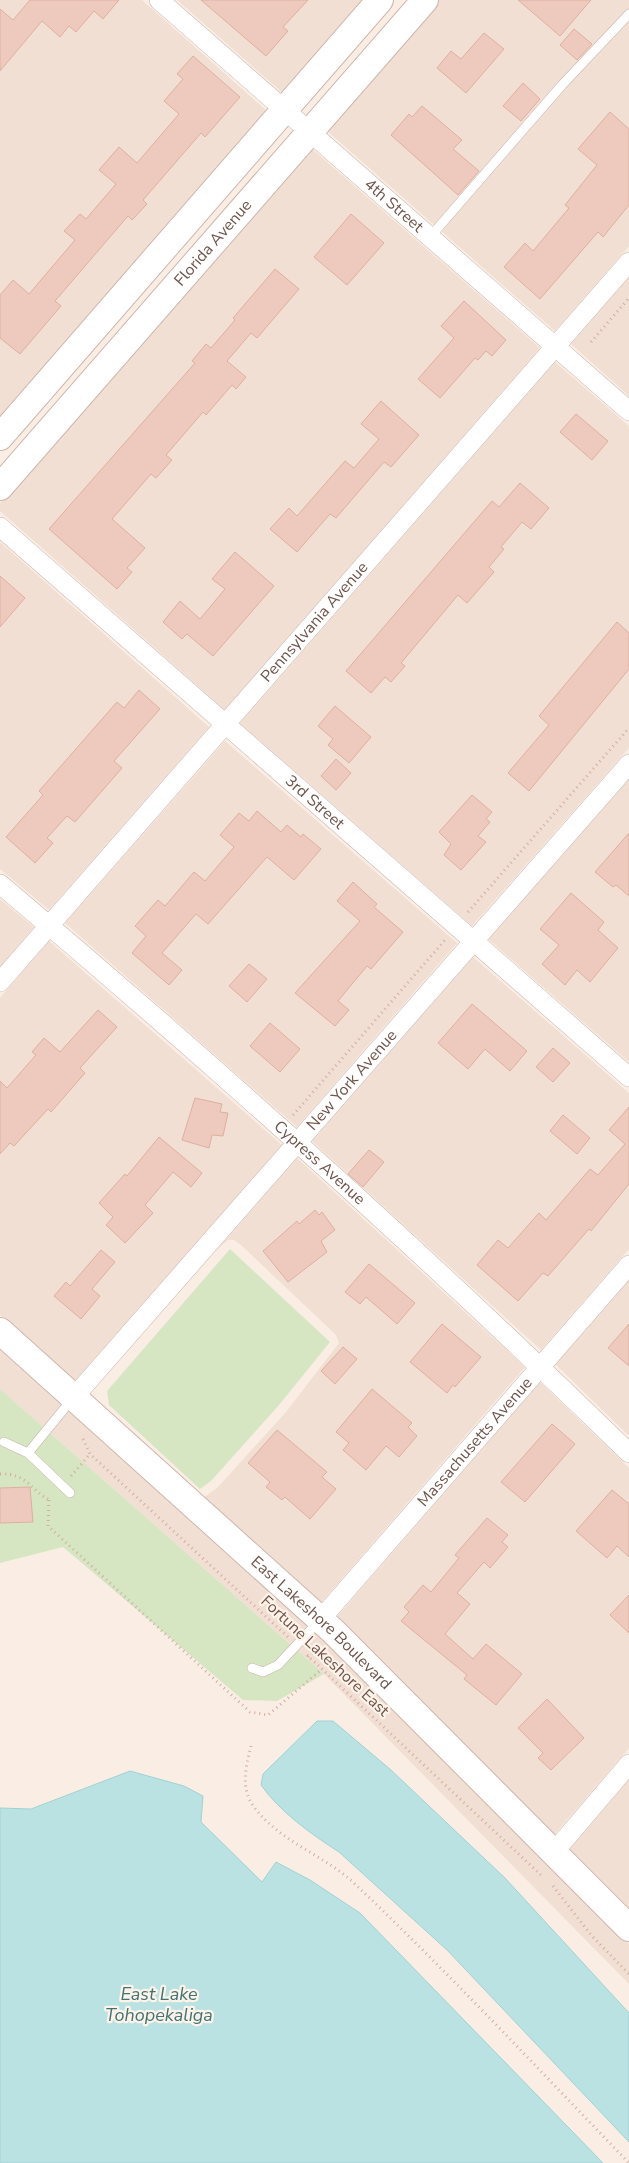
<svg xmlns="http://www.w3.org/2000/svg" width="629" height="2163" font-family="'Nunito Sans',sans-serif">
	<rect width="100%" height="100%" fill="#faeee4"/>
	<!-- residential -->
	<path fill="#f1dfd3" d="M 0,0 L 142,0 L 268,112 L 0,421 Z
		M 177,0 L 366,0 L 284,94 Z
		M 439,0 L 629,0 L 629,246 L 555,331 L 326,130 Z
		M 311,148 L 540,348 L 225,710 L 0,511 L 0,503 Z
		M 629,277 L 629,396 L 571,344 Z
		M 555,362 L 629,426 L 629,748 L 472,926 L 240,723 Z
		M 0,542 L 209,727 L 49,910 L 0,869 Z
		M 225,741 L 457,943 L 297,1127 L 65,923 Z
		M 629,779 L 629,1062 L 488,939 Z
		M 0,899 L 34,927 L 0,967 Z
		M 49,941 L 282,1145 L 75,1381 L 0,1315 L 0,998 Z
		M 473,957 L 629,1093 L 629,1249 L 541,1350 L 312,1141 Z
		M 297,1158 L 525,1367 L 320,1604 L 203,1498 L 217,1488 L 286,1412 L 339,1343 L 336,1335 L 242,1246 L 234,1240 L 228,1240 L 216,1251 Z
		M 629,1280 L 629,1436 L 555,1364 Z
		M 0,1346 L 325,1639 L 546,1860 L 629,1944 L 629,1984 L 324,1674 L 0,1389 Z
		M 540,1382 L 629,1468 L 629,1748 L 554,1835 L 336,1618 Z
		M 629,1780 L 629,1911 L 569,1850 Z"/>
	<!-- green -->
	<path fill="#d6e6c3" d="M 230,1249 L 330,1342 L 279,1405 L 211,1481 L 200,1489 L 109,1405 L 107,1391 Z
		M 0,1389 L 324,1674 L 277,1701 L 243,1700 L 63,1547 L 0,1563 Z"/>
	<!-- water -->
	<path fill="#bae2e2" stroke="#a1d2d3" d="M 317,1721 L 333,1721 L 391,1770 L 505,1878 L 629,2013 L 629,2142 L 447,1950 L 339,1852 C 311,1834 280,1812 261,1785 L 263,1774 Z
		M 130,1771 L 184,1786 L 203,1796 L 201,1822 L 262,1882 L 276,1862 L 310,1880 L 360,1913 L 603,2163 L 0,2163 L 0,1808 L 31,1809 Z"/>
	<!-- building -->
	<path fill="#edcabd" stroke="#dfaf9f" d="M 30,0 L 119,0 L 103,19 L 94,11 L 76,32 L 69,26 L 60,37 L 42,21 L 0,71 L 0,9 L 13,20 Z
		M 201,0 L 308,0 L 283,27 L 288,31 L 266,56 Z
		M 518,0 L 591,0 L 560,36 Z
		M 574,29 L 592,44 L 577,60 L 560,45 Z
		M 484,33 L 504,49 L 466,93 L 437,68 L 451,51 L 461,59 Z
		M 193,56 L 240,97 L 205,137 L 201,133 L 143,200 L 147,204 L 132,220 L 128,216 L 55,301 L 61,306 L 20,354 L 0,338 L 0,295 L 13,280 L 29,294 L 75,240 L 64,231 L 80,214 L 86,219 L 116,184 L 99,170 L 119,147 L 137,163 L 179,114 L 164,101 L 183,79 L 177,74 Z
		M 523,83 L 540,99 L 521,121 L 503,106 Z
		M 422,106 L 462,140 L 453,149 L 479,171 L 458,195 L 391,135 L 409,114 L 412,117 Z
		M 610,112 L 629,129 L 629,205 L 603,237 L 598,232 L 540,299 L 504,267 L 525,243 L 533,251 L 569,208 L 565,205 L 597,165 L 578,149 Z
		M 351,214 L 384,243 L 347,285 L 314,257 Z
		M 275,269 L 299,289 L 257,338 L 251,333 L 227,361 L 246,377 L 236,389 L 232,385 L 206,415 L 203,412 L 166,455 L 172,460 L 156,478 L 151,474 L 112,519 L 145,548 L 127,568 L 132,572 L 117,589 L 49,529 L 195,363 L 192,361 L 206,344 L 211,348 L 235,320 L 233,318 Z
		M 464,301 L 506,340 L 492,356 L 486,351 L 478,360 L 475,358 L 440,398 L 418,379 L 454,338 L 441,326 Z
		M 381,401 L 419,435 L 391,467 L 384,462 L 336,518 L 330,514 L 297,552 L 270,529 L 289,508 L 297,516 L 345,461 L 354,468 L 379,439 L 361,424 Z
		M 576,414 L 608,441 L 592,460 L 560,432 Z
		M 520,483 L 549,508 L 531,529 L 522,522 L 501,547 L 504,549 L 489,567 L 494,572 L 467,603 L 458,595 L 401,663 L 405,666 L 391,682 L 385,677 L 371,693 L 346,671 L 492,501 L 499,507 Z
		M 235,552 L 274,586 L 213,656 L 187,634 L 182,639 L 163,622 L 180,601 L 200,619 L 225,589 L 212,579 Z
		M 0,576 L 25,598 L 0,627 Z
		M 617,622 L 629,633 L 629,669 L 529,791 L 508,773 L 549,725 L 539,716 Z
		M 139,690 L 160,709 L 114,761 L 122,768 L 75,822 L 67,816 L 47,838 L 53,843 L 35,863 L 6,837 L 43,795 L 39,791 L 117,702 L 124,708 Z
		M 335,706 L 371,737 L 349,763 L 328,745 L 333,739 L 318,726 Z
		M 336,759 L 351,773 L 336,790 L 321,776 Z
		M 472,795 L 492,812 L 486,819 L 490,822 L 478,836 L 486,842 L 461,870 L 444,855 L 451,844 L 439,832 Z
		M 257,811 L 281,832 L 287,825 L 301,837 L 303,834 L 321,849 L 294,880 L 267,857 L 208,924 L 196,914 L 162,953 L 182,970 L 169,985 L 132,953 L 146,936 L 135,926 L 158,900 L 165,906 L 194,872 L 205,881 L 234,847 L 220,835 L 239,813 L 249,821 Z
		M 629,833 L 629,896 L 616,885 L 613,887 L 595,872 Z
		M 353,882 L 377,904 L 374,907 L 403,932 L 371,969 L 367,966 L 338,1001 L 349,1010 L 335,1026 L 295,993 L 360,921 L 337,901 Z
		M 571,893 L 604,922 L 598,930 L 618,948 L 590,982 L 577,970 L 565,985 L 542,964 L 559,945 L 540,929 Z
		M 249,964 L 267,979 L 247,1002 L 229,986 Z
		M 472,1004 L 527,1051 L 510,1071 L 485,1049 L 468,1069 L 438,1043 Z
		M 98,1010 L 117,1027 L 80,1068 L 85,1073 L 51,1112 L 48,1109 L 14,1146 L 10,1143 L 0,1154 L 0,1081 L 7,1088 L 36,1055 L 32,1052 L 44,1038 L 60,1052 Z
		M 270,1023 L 300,1049 L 280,1072 L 250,1046 Z
		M 553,1048 L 570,1063 L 553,1082 L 536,1067 Z
		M 195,1098 L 222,1104 L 220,1112 L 228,1113 L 223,1136 L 212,1135 L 209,1148 L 182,1140 Z
		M 629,1107 L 629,1184 L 591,1231 L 589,1229 L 548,1276 L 543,1273 L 518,1301 L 477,1265 L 498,1240 L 508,1248 L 539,1213 L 546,1220 L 590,1169 L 598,1175 L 625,1144 L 609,1130 Z
		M 563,1115 L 590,1138 L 577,1154 L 550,1131 Z
		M 159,1137 L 202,1173 L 191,1187 L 173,1172 L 145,1205 L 153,1213 L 125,1243 L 106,1225 L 113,1217 L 99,1203 L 125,1174 L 127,1176 Z
		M 369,1150 L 384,1162 L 363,1187 L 348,1174 Z
		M 315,1210 L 319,1215 L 322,1212 L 335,1230 L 321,1241 L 327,1252 L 288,1282 L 263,1251 L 297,1221 L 299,1224 Z
		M 101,1250 L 115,1262 L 92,1289 L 100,1296 L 81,1319 L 54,1296 L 66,1282 L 70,1286 Z
		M 369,1264 L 415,1303 L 397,1324 L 366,1297 L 360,1304 L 345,1292 Z
		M 442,1324 L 481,1357 L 455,1387 L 453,1385 L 447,1393 L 410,1362 Z
		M 629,1324 L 629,1366 L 608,1348 Z
		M 343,1347 L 357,1359 L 335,1384 L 321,1371 Z
		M 372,1389 L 412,1423 L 408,1427 L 417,1436 L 399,1457 L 386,1446 L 366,1470 L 343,1450 L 349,1443 L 336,1432 Z
		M 552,1424 L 575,1444 L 525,1502 L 501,1482 Z
		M 277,1430 L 327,1472 L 322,1477 L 336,1489 L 310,1519 L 285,1497 L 282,1500 L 266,1487 L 270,1482 L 248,1463 Z
		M 30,1487 L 33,1522 L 0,1523 L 0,1488 Z
		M 612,1490 L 629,1504 L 629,1557 L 617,1546 L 607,1558 L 576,1531 Z
		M 487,1518 L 508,1535 L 502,1542 L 508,1547 L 490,1568 L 484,1562 L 457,1593 L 470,1604 L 445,1634 L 473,1659 L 486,1644 L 522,1674 L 496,1705 L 464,1679 L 467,1675 L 401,1621 L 409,1612 L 404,1607 L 423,1585 L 431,1592 L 459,1558 L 455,1555 Z
		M 629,1595 L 629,1633 L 610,1615 Z
		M 547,1699 L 584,1738 L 551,1770 L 538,1758 L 543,1753 L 518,1728 Z"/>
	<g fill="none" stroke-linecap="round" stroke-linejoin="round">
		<!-- lane casing -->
		<g stroke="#cab5ab" stroke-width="10">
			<path id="lane" d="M 430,237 L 562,85 L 629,14
				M 4,1442 L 28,1453
				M 70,1493 L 28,1453 L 73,1398
				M 252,1668 L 263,1672 L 278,1665 L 320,1620"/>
		</g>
		<!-- street casing -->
		<g stroke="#cab5ab" stroke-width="20">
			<g id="street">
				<path id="s1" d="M 159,0 L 629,411"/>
				<path id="s2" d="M 0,527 L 629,1077"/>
				<path id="s3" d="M 0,884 C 216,1066 427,1256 629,1453"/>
				<path id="s4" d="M 0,982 L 629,262"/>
				<path id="s5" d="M 75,1396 L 629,764"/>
				<path id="s6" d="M 320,1620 L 629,1265"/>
				<path d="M 554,1852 L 629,1764"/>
			</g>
		</g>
		<!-- secondary casing -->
		<g stroke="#cfb6ab" stroke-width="28">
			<g id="secondary">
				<path d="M 0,437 L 380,0"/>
				<path id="s7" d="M 0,487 L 425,0"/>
				<path id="s8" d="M 0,1331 L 333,1631 L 629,1928"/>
			</g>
		</g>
		<!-- path -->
		<path stroke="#d2ada1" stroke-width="3" stroke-dasharray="1 4" stroke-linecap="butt" d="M 591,342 L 629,298
			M 468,912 L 629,728
			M 293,1115 L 445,940
			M 83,1439 L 90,1454 L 288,1637
			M 0,1474 C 29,1473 31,1492 50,1500
			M 71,1476 L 90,1454
			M 49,1500 L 48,1526 L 250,1712 L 268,1715 L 322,1669
			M 307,1655 L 543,1877
			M 308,1657 L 318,1647
			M 251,1746 C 246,1766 240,1788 254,1807 C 281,1843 325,1855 356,1885 C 450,1974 539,2070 629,2163
			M 553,1886 L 591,1935 L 629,1974"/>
		<!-- lane -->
		<use href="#lane" stroke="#fff" stroke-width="9"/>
		<!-- street -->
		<use href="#street" stroke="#fff" stroke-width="19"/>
		<!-- secondary -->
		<use href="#secondary" stroke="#fff" stroke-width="26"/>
	</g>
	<g text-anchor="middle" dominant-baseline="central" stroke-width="4.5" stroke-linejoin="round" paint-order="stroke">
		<!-- street labels -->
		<g font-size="16" fill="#70544b" stroke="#fdf3e9">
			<text stroke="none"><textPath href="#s1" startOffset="312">4th Street</textPath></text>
			<text stroke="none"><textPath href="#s7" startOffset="324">Florida Avenue</textPath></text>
			<text stroke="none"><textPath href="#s4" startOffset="478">Pennsylvania Avenue</textPath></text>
			<text stroke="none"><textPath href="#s2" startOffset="418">3rd Street</textPath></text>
			<text stroke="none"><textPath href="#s5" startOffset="420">New York Avenue</textPath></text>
			<text stroke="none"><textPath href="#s3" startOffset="424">Cypress Avenue</textPath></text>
			<text stroke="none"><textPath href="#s6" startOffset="236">Massachusetts Avenue</textPath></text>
			<text stroke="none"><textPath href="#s8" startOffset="434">East Lakeshore Boulevard</textPath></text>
			<text transform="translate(325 1656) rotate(43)">Fortune Lakeshore East</text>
		</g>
		<!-- water labels -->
		<g font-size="18" font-style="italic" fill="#417375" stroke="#fdf3e9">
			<text x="159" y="1994">East Lake<tspan x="159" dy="21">Tohopekaliga</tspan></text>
		</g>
	</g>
</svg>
